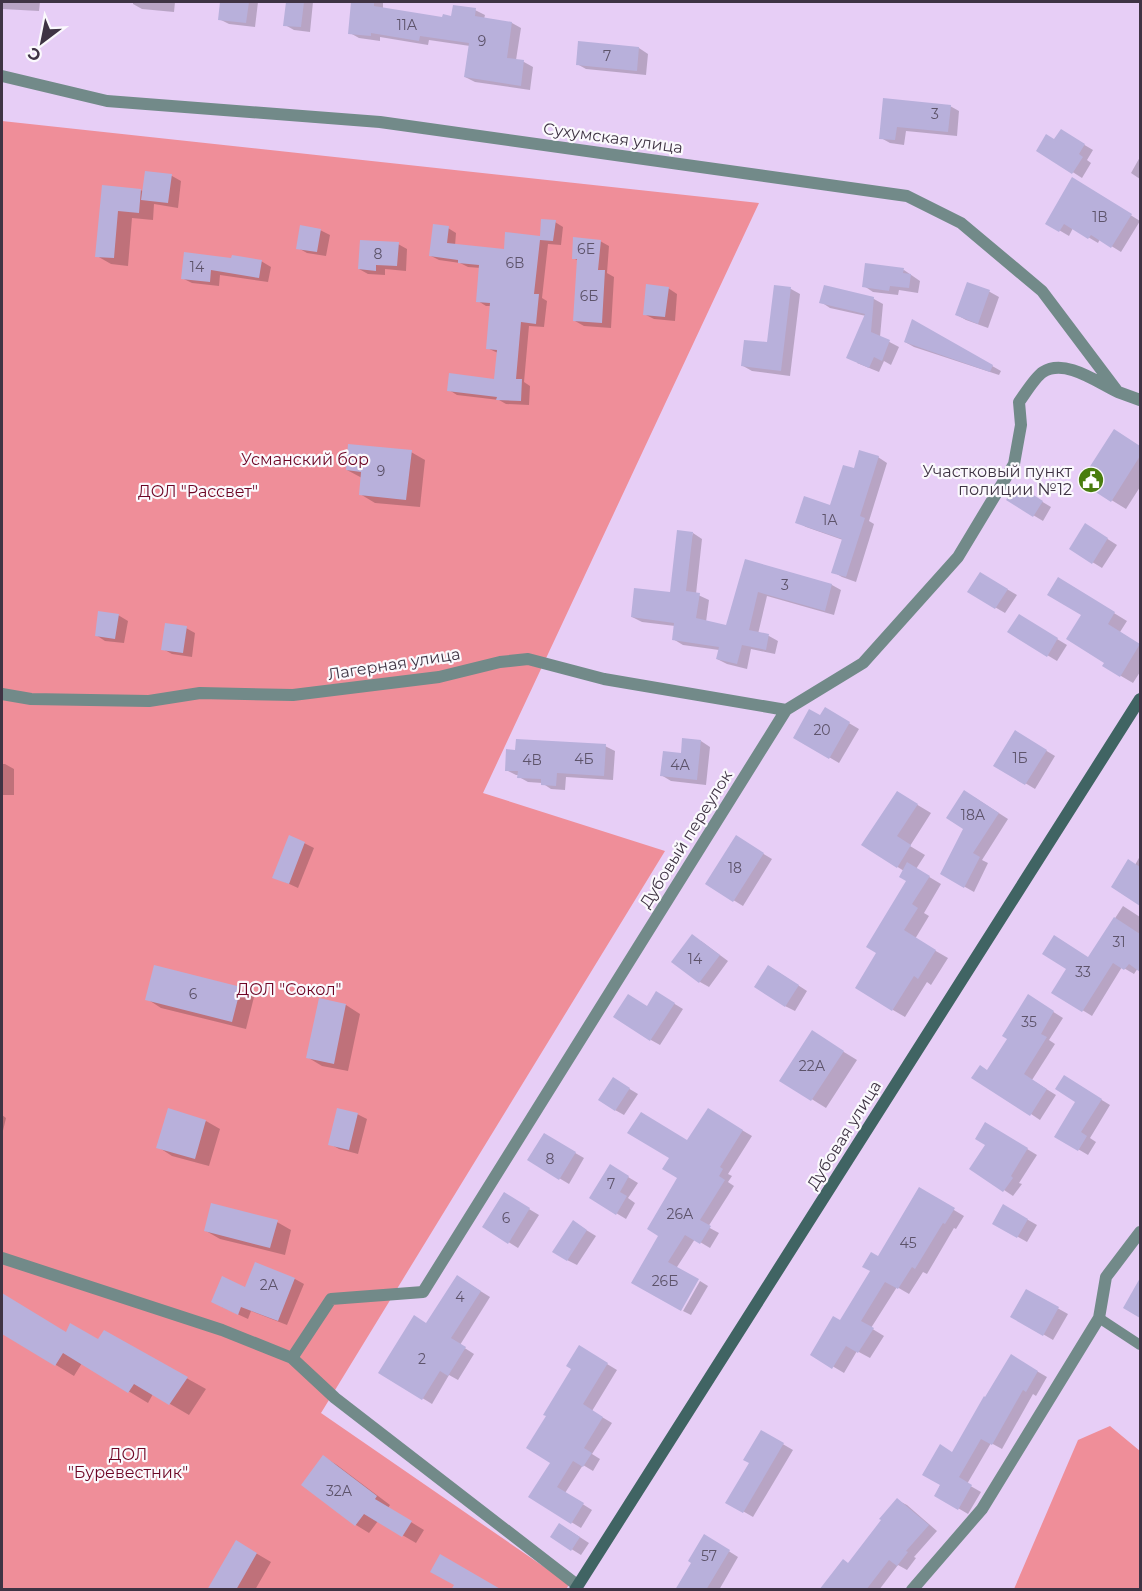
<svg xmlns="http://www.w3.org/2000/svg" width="1142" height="1591" font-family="Montserrat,sans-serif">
	<rect width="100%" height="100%" fill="#e7cef6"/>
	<!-- green -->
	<path fill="#ef8e99" d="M 2,121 L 759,203 L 483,793 L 665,851 L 321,1413 L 569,1584 L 566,1590 L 2,1589 Z
		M 1110,1426 L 1140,1451 L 1140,1589 L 1014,1589 L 1078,1440 Z"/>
	<!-- shadow -->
	<path fill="#0003" d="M 2,2 L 40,2 L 39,11 L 2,9 Z
		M 133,2 L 175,2 L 174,12 L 142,9 L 133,4 Z
		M 221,2 L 258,2 L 255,27 L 229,24 L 219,19 Z
		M 287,2 L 313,2 L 310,32 L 294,30 L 285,25 Z
		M 353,2 L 383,2 L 383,9 L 443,19 L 475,10 L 485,15 L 484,19 L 512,23 L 521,28 L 516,60 L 524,62 L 533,67 L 530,90 L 475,82 L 465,77 L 470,46 L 429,40 L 428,45 L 380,37 L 380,41 L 359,38 L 350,33 Z
		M 639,48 L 648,54 L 646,75 L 586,69 L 577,64 Z
		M 884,99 L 950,106 L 959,111 L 957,136 L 906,131 L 904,145 L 890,143 L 881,138 Z
		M 1061,131 L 1093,150 L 1087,160 L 1091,163 L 1082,178 L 1038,150 L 1055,140 Z
		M 1140,157 L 1140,179 L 1131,173 Z
		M 146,172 L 172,176 L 181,181 L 178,208 L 154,204 L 153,220 L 132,218 L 128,266 L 111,264 L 97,256 L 104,187 L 141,190 L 143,192 Z
		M 1081,184 L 1140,221 L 1121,252 L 1100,239 L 1098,243 L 1073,228 L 1069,236 L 1047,223 Z
		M 555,222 L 563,227 L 561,245 L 548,244 L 542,298 L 547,301 L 544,327 L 529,326 L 524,382 L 530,386 L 529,405 L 506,404 L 499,400 L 457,395 L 449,390 L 495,380 L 498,353 L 487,348 L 491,306 L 486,306 L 478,301 L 481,268 L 468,267 L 460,263 L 439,260 L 431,256 L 448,228 L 456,233 L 455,246 L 505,251 L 541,237 Z
		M 320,230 L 330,235 L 326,256 L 307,253 L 298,248 Z
		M 600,241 L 609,246 L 607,273 L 614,277 L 611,328 L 584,326 L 575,321 L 579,261 L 573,258 Z
		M 398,244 L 407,249 L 406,271 L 385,269 L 385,275 L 368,274 L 359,269 Z
		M 233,260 L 261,261 L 271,267 L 268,282 L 220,275 L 219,286 L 192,283 L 182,278 Z
		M 904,270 L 920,281 L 918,293 L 899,290 L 898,295 L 873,292 L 864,286 Z
		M 968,284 L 990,292 L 999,297 L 988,328 L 966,320 L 957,315 Z
		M 775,287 L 791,289 L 800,294 L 790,376 L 752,371 L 743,366 L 768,344 Z
		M 668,288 L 677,294 L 675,321 L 654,319 L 644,314 Z
		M 874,299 L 883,304 L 880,337 L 899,347 L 891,365 L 884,361 L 879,372 L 857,363 L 866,316 L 830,308 L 821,302 Z
		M 913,321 L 1001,371 L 999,375 L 914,347 L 905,342 Z
		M 1114,431 L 1140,447 L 1140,487 L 1126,509 L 1082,482 Z
		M 411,452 L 425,460 L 420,507 L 375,503 L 360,494 L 362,478 L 347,470 Z
		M 878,457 L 887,463 L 869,521 L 874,524 L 856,582 L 842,577 L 833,572 L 843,540 L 806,527 L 797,522 L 831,507 Z
		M 1016,486 L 1051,507 L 1043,521 L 1008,500 Z
		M 1095,531 L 1117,545 L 1102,568 L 1071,549 Z
		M 693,533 L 702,539 L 696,594 L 709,600 L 706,622 L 727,626 L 746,560 L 832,585 L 841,590 L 834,615 L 767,596 L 758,634 L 769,636 L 778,641 L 775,654 L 751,649 L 747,669 L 727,664 L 717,659 L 719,650 L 683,645 L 673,639 L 675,626 L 642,622 L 632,617 L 671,594 Z
		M 981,574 L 1017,595 L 1005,613 L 969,592 Z
		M 1058,579 L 1127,621 L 1120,632 L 1140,645 L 1140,672 L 1133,683 L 1104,666 L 1106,662 L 1083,614 Z
		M 118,615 L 128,621 L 124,643 L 105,641 L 96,635 Z
		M 1019,616 L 1067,645 L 1057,661 L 1009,632 Z
		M 186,628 L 195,633 L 192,657 L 172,654 L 163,649 Z
		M 825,709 L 859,729 L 839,763 L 795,737 L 821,717 Z
		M 1015,732 L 1055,756 L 1035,789 L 995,765 Z
		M 701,741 L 710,747 L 706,785 L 671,781 L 661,775 L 682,755 Z
		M 605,746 L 615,751 L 613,780 L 566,777 L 565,790 L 551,789 L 542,783 L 528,782 L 519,777 L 519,775 L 516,775 L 506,770 Z
		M 2,764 L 5,764 L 14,769 L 14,795 L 2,795 Z
		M 974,797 L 1008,819 L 982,860 L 988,863 L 974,892 L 942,874 L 965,828 Z
		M 911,801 L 931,813 L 910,846 L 925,855 L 916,869 L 941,884 L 924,913 L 929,916 L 915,939 L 948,958 L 931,985 L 927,982 L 905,1017 L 893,1010 L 878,952 L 908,881 L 904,871 L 863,845 Z
		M 736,837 L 772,859 L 743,906 L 707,884 Z
		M 304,843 L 314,848 L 298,888 L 274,877 Z
		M 1140,856 L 1140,904 L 1113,887 L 1135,865 Z
		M 1123,906 L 1140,917 L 1140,970 L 1138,968 L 1134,974 L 1122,967 L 1092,1016 L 1053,992 L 1089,958 Z
		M 701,941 L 728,961 L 709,987 L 700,982 Z
		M 778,972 L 807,991 L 795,1011 L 785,1006 Z
		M 240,988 L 254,997 L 246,1029 L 161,1008 L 147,999 Z
		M 1028,996 L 1063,1018 L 1049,1040 L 1055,1044 L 1032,1080 L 1056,1095 L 1040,1120 L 1031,1114 L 988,1071 L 1009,1039 Z
		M 665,998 L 683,1009 L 660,1045 L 651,1040 L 647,1008 Z
		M 320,1000 L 346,1005 L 360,1014 L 348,1071 L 322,1066 L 307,1057 Z
		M 826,1041 L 857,1060 L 826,1108 L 781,1080 Z
		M 1064,1077 L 1110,1105 L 1090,1138 L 1096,1142 L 1088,1155 L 1056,1136 L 1077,1102 Z
		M 623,1085 L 638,1094 L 624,1115 L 615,1110 Z
		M 708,1110 L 752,1136 L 728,1174 L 732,1176 L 728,1182 L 734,1186 L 708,1227 L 719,1233 L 710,1248 L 695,1239 L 677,1267 L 680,1309 L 660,1235 L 679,1178 L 687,1142 Z
		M 357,1114 L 367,1119 L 358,1154 L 339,1149 L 330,1144 Z
		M 2,1115 L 6,1118 L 2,1135 Z
		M 206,1121 L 220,1129 L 209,1166 L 172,1156 L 158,1147 Z
		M 986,1124 L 1037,1155 L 1019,1183 L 1022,1184 L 1013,1196 L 971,1168 L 987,1145 Z
		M 544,1135 L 584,1158 L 569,1184 L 529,1160 Z
		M 610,1166 L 638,1183 L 628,1198 L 635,1203 L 626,1219 L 591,1198 Z
		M 919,1189 L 964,1216 L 956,1229 L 954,1228 L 927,1274 L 923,1272 L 909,1294 L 897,1287 L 871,1328 L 884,1336 L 870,1358 L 857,1351 L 844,1373 L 812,1354 L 841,1322 Z
		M 504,1194 L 539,1215 L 518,1248 L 484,1227 Z
		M 1004,1206 L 1037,1225 L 1027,1242 L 994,1223 Z
		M 277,1222 L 291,1230 L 285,1255 L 220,1239 L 206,1231 Z
		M 583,1228 L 596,1236 L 577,1265 L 567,1260 Z
		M 256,1264 L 295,1279 L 304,1284 L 287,1325 L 251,1311 L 248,1319 L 222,1307 L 246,1289 Z
		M 700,1281 L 708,1286 L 691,1315 L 683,1311 Z
		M 466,1282 L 490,1297 L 460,1345 L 474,1354 L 458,1380 L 449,1375 L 432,1404 L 380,1372 Z
		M 1027,1291 L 1068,1314 L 1053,1340 L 1012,1316 Z
		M 2,1295 L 67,1334 L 98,1341 L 104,1332 L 206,1389 L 189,1415 L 153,1394 L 148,1403 L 82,1363 L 74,1376 L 2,1332 L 5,1324 L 2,1321 Z
		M 579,1347 L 617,1370 L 592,1411 L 612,1423 L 592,1454 L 600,1459 L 593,1471 L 583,1465 L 565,1493 L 592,1510 L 581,1528 L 530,1497 L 552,1463 Z
		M 1011,1356 L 1047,1377 L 1036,1396 L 1033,1394 L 1002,1449 L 991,1443 L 967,1484 L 981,1492 L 968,1514 L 936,1495 L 953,1454 Z
		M 762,1432 L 793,1450 L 753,1517 L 727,1502 L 751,1463 Z
		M 324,1457 L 337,1465 L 390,1505 L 388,1508 L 424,1530 L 416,1543 L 378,1521 L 369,1533 L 356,1525 Z
		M 897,1500 L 907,1505 L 937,1531 L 914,1557 L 916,1558 L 907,1570 L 898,1565 L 879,1590 L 829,1590 Z
		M 569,1530 L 589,1543 L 581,1555 L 552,1537 Z
		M 705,1536 L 738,1557 L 719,1590 L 677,1590 L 693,1562 Z
		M 237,1542 L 271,1562 L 255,1590 L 209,1590 Z"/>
	<!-- building -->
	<path fill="#b8b0db" d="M 220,2 L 249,2 L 246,23 L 218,20 Z
		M 286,2 L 304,2 L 301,27 L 283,26 Z
		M 351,2 L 374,2 L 374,6 L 442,17 L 443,14 L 451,16 L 453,5 L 476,8 L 475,16 L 512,22 L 507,58 L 524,60 L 521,86 L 464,77 L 469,43 L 420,36 L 419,41 L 371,33 L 371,36 L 348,34 Z
		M 578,41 L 639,47 L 637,71 L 576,65 Z
		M 883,98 L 951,105 L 948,132 L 897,127 L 895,140 L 879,139 Z
		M 1061,129 L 1085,144 L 1079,154 L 1083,157 L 1072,174 L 1036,151 L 1046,134 L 1054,139 Z
		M 145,171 L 172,174 L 168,203 L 141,200 Z
		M 1072,177 L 1132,214 L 1111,248 L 1091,235 L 1088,239 L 1064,224 L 1059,232 L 1045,224 Z
		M 102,185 L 141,189 L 139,213 L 118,211 L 114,258 L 95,257 Z
		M 541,219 L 556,220 L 553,241 L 540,240 L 534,294 L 539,294 L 536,324 L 521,322 L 516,379 L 522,379 L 521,401 L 496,400 L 497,397 L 447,391 L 449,373 L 494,379 L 497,350 L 486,349 L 490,303 L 476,302 L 479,265 L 458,263 L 458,260 L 429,256 L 433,224 L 449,226 L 447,243 L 504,249 L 505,232 L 540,236 Z
		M 300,225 L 321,229 L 317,252 L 296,249 Z
		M 573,237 L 601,240 L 598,270 L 605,270 L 602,323 L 573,321 L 577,259 L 572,259 Z
		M 360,240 L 399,242 L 397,266 L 376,265 L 376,271 L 358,269 Z
		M 184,252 L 231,258 L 232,255 L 262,260 L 259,278 L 211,270 L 210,282 L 181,279 Z
		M 865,263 L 904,268 L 903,273 L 911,274 L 909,288 L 890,286 L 889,291 L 862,287 Z
		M 967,282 L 990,290 L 978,324 L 955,315 Z
		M 646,284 L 669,287 L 665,317 L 643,315 Z
		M 774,285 L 791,287 L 781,371 L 741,366 L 744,340 L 767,342 Z
		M 824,285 L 874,297 L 871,332 L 890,340 L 882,361 L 874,357 L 869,368 L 846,358 L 865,314 L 819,303 Z
		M 912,319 L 993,365 L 990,372 L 904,342 Z
		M 1114,429 L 1140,446 L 1140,456 L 1111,502 L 1080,482 Z
		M 348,444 L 412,450 L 406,500 L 359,495 L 361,472 L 346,470 Z
		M 859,450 L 879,456 L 860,516 L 865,518 L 846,577 L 831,573 L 842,539 L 795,523 L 804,496 L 830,505 L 843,465 L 854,468 Z
		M 1016,484 L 1043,501 L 1033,517 L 1006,500 Z
		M 1085,523 L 1108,538 L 1092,564 L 1069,549 Z
		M 677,530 L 693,532 L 686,591 L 700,593 L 696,618 L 726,625 L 745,559 L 832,584 L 825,611 L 758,592 L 749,630 L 769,634 L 766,650 L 742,645 L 737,664 L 716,659 L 719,647 L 672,640 L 674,623 L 631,617 L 634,588 L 670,592 Z
		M 980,572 L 1008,589 L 995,609 L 967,592 Z
		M 1058,577 L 1115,612 L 1108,624 L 1140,644 L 1120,677 L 1102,666 L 1104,663 L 1066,639 L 1081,615 L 1047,595 Z
		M 98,611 L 119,614 L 115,639 L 95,636 Z
		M 1019,614 L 1058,638 L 1047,657 L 1007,632 Z
		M 165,623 L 187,626 L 183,653 L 161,650 Z
		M 825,707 L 850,722 L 829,759 L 793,738 L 809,709 L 820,715 Z
		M 1015,730 L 1047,750 L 1025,785 L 993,766 Z
		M 682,738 L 701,740 L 697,780 L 660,776 L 663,751 L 681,753 Z
		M 516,739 L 606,744 L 604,776 L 557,773 L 556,786 L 541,785 L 541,779 L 517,778 L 518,771 L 505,771 L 506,749 L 515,750 Z
		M 964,790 L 999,813 L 973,853 L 980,857 L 964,888 L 940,874 L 963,829 L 946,818 Z
		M 897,791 L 918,804 L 897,836 L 911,845 L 897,868 L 861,845 Z
		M 289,835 L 305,842 L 289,884 L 272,878 Z
		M 736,835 L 764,853 L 733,902 L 705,884 Z
		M 1128,859 L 1140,867 L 1140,906 L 1111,887 Z
		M 907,862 L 930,876 L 912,904 L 918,908 L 904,930 L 936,950 L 918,979 L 914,976 L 892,1011 L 855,988 L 876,953 L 866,947 L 906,881 L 899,877 Z
		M 1114,917 L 1140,934 L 1140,972 L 1129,964 L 1124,970 L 1113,963 L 1082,1012 L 1051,993 L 1066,969 L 1042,954 L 1054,935 L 1088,957 Z
		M 692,934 L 720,955 L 699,983 L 671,962 Z
		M 154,965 L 241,987 L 232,1022 L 145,1000 Z
		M 768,965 L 799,985 L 785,1007 L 754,987 Z
		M 656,991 L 675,1003 L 650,1041 L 613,1017 L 628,994 L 647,1006 Z
		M 1028,994 L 1054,1011 L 1041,1034 L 1047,1037 L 1024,1074 L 1047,1089 L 1030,1116 L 971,1078 L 980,1065 L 987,1070 L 1007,1039 L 1002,1036 Z
		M 319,998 L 346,1004 L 334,1064 L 306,1058 Z
		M 812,1030 L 844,1051 L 811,1101 L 779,1081 Z
		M 1064,1075 L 1102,1099 L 1081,1132 L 1087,1136 L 1078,1151 L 1054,1137 L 1075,1102 L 1055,1089 Z
		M 613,1077 L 630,1088 L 615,1111 L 598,1100 Z
		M 168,1108 L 206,1120 L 195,1159 L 156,1148 Z
		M 337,1108 L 358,1113 L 349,1150 L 328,1145 Z
		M 708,1108 L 743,1130 L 720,1167 L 723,1169 L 719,1176 L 725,1180 L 700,1220 L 711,1226 L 700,1244 L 685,1235 L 668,1262 L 699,1279 L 681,1311 L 631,1283 L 658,1236 L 647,1229 L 677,1178 L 662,1169 L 669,1158 L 627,1133 L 641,1112 L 687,1140 Z
		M 985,1122 L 1028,1148 L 1011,1176 L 1013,1178 L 1003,1192 L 969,1169 L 985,1145 L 975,1139 Z
		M 544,1133 L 576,1152 L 559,1180 L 527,1160 Z
		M 610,1164 L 629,1176 L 620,1192 L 627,1196 L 616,1215 L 589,1198 Z
		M 919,1187 L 955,1208 L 945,1224 L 943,1223 L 915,1269 L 912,1267 L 898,1289 L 885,1282 L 861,1321 L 874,1328 L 858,1353 L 846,1346 L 832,1369 L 810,1355 L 833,1316 L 840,1320 L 870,1271 L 862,1267 L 871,1252 L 878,1256 Z
		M 504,1192 L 530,1208 L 508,1244 L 482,1227 Z
		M 211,1203 L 278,1220 L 270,1248 L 204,1231 Z
		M 1003,1204 L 1028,1219 L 1017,1238 L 992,1224 Z
		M 573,1220 L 587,1230 L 567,1261 L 552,1252 Z
		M 255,1262 L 295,1278 L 278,1321 L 241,1307 L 238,1315 L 211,1302 L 222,1276 L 245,1287 Z
		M 457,1275 L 481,1291 L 451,1338 L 466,1347 L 448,1376 L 440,1371 L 422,1400 L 378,1373 L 414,1315 L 426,1323 Z
		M 1140,1278 L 1140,1318 L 1123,1308 Z
		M 1026,1289 L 1059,1307 L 1043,1336 L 1010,1317 Z
		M 2,1293 L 66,1332 L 70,1323 L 98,1339 L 104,1330 L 188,1377 L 169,1405 L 134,1384 L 128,1393 L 63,1353 L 55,1366 L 2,1334 Z
		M 579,1345 L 608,1363 L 583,1404 L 603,1417 L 584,1448 L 592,1453 L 583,1467 L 573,1461 L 557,1487 L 584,1503 L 571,1524 L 528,1497 L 550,1463 L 526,1448 L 546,1416 L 543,1415 L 571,1369 L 566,1366 Z
		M 1011,1354 L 1038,1371 L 1026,1392 L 1023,1390 L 992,1445 L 981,1439 L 959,1477 L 972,1485 L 958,1510 L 934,1496 L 940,1485 L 922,1475 L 940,1444 L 952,1452 L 984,1396 L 985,1397 Z
		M 761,1430 L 784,1443 L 743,1513 L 725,1503 L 749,1463 L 743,1460 Z
		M 323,1455 L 377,1496 L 375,1499 L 412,1521 L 402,1537 L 364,1514 L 355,1526 L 301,1485 Z
		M 897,1498 L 929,1525 L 906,1551 L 908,1552 L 897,1566 L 889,1560 L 866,1590 L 819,1590 L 843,1559 L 848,1563 L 881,1520 L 879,1519 Z
		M 559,1523 L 580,1537 L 571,1551 L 550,1537 Z
		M 704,1534 L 730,1550 L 706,1590 L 675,1590 L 691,1563 L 688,1561 Z
		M 236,1540 L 257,1553 L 236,1590 L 207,1590 Z
		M 440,1554 L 502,1590 L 451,1590 L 454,1585 L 430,1572 Z"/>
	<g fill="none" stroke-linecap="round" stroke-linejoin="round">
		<!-- lane -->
		<path stroke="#728a89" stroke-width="10" d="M 1099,1318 L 1140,1345"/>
		<!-- street -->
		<path stroke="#728a89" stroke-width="12" d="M 2,76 L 107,101 L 380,122 L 907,196 L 961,223 L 1042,291 L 1118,392 L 1140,400
			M 2,694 L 31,699 L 149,701 L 200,693 L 293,695 L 439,677 L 500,662 L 528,659 L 604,679 L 786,710
			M 2,1258 L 222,1330 L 292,1358 L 335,1398 L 577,1585
			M 292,1358 L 331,1299 L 423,1292 L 786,710 L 863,663 L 958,557 L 1014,464 L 1021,425 L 1019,402 C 1025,394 1035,377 1043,372 C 1065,358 1097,382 1118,392
			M 912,1590 L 982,1509 L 1099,1318 L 1106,1277 L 1140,1232"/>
		<!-- secondary -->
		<path stroke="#406463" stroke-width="12" d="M 575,1590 L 1140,699"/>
	</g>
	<!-- icons -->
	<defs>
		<g id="civic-disc" transform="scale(1.35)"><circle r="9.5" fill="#497d0e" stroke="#fbf9fd"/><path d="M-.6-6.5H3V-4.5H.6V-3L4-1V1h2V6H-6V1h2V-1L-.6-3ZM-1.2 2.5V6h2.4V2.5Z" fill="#fff"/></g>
	</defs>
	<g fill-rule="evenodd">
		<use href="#civic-disc" x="1091" y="480"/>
	</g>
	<g text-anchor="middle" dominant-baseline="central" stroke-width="4.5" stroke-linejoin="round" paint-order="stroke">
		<!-- number labels -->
		<g font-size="14" fill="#5d536a">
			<text x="407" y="25">11А</text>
			<text x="482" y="41">9</text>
			<text x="607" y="56">7</text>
			<text x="935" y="114">3</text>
			<text x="1100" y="217">1В</text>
			<text x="586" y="249">6Е</text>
			<text x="378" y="254">8</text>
			<text x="515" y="263">6В</text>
			<text x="197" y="267">14</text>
			<text x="589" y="296">6Б</text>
			<text x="381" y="471">9</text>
			<text x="830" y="520">1А</text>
			<text x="785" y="585">3</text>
			<text x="822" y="730">20</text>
			<text x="1020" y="758">1Б</text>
			<text x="584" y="759">4Б</text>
			<text x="532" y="760">4В</text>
			<text x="680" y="765">4А</text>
			<text x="973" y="815">18А</text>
			<text x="735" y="868">18</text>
			<text x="1119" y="942">31</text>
			<text x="695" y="959">14</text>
			<text x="1083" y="972">33</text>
			<text x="193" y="994">6</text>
			<text x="1029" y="1022">35</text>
			<text x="812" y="1066">22А</text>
			<text x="550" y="1159">8</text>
			<text x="611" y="1184">7</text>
			<text x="680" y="1214">26А</text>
			<text x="506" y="1218">6</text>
			<text x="908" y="1243">45</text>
			<text x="665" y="1281">26Б</text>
			<text x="269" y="1285">2А</text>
			<text x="460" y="1297">4</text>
			<text x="422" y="1359">2</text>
			<text x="339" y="1491">32А</text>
			<text x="709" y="1556">57</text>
		</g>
		<!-- street labels -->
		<g font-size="16" fill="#3f3444" stroke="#fbf9fd">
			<text transform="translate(613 138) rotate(8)">Сухумская улица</text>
			<text transform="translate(394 664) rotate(-9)">Лагерная улица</text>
			<text transform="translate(686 839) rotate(-58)">Дубовый переулок</text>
			<text transform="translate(844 1135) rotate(-58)">Дубовая улица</text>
		</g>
		<!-- park labels -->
		<g font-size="16" fill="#6d0625" stroke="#fbf9fd">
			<text x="305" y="459">Усманский бор</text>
			<text x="198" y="491">ДОЛ "Рассвет"</text>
			<text x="289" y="989">ДОЛ "Сокол"</text>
			<text x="128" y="1454">ДОЛ<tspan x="128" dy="18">"Буревестник"</tspan></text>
		</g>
		<!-- poi labels -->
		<g font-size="16" fill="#3f3444" stroke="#fbf9fd" text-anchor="end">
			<text x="1072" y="471">Участковый пункт<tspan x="1072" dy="18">полиции №12</tspan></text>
		</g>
	</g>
	<!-- border -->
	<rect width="1142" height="1591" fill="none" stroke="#3f3444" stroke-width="6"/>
	<!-- north arrow -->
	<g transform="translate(42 42) rotate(212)" stroke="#fbf9fd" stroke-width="4.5" paint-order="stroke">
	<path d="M0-4.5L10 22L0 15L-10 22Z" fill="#3f3444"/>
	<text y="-9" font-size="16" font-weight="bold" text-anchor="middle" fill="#3f3444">С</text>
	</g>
</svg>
